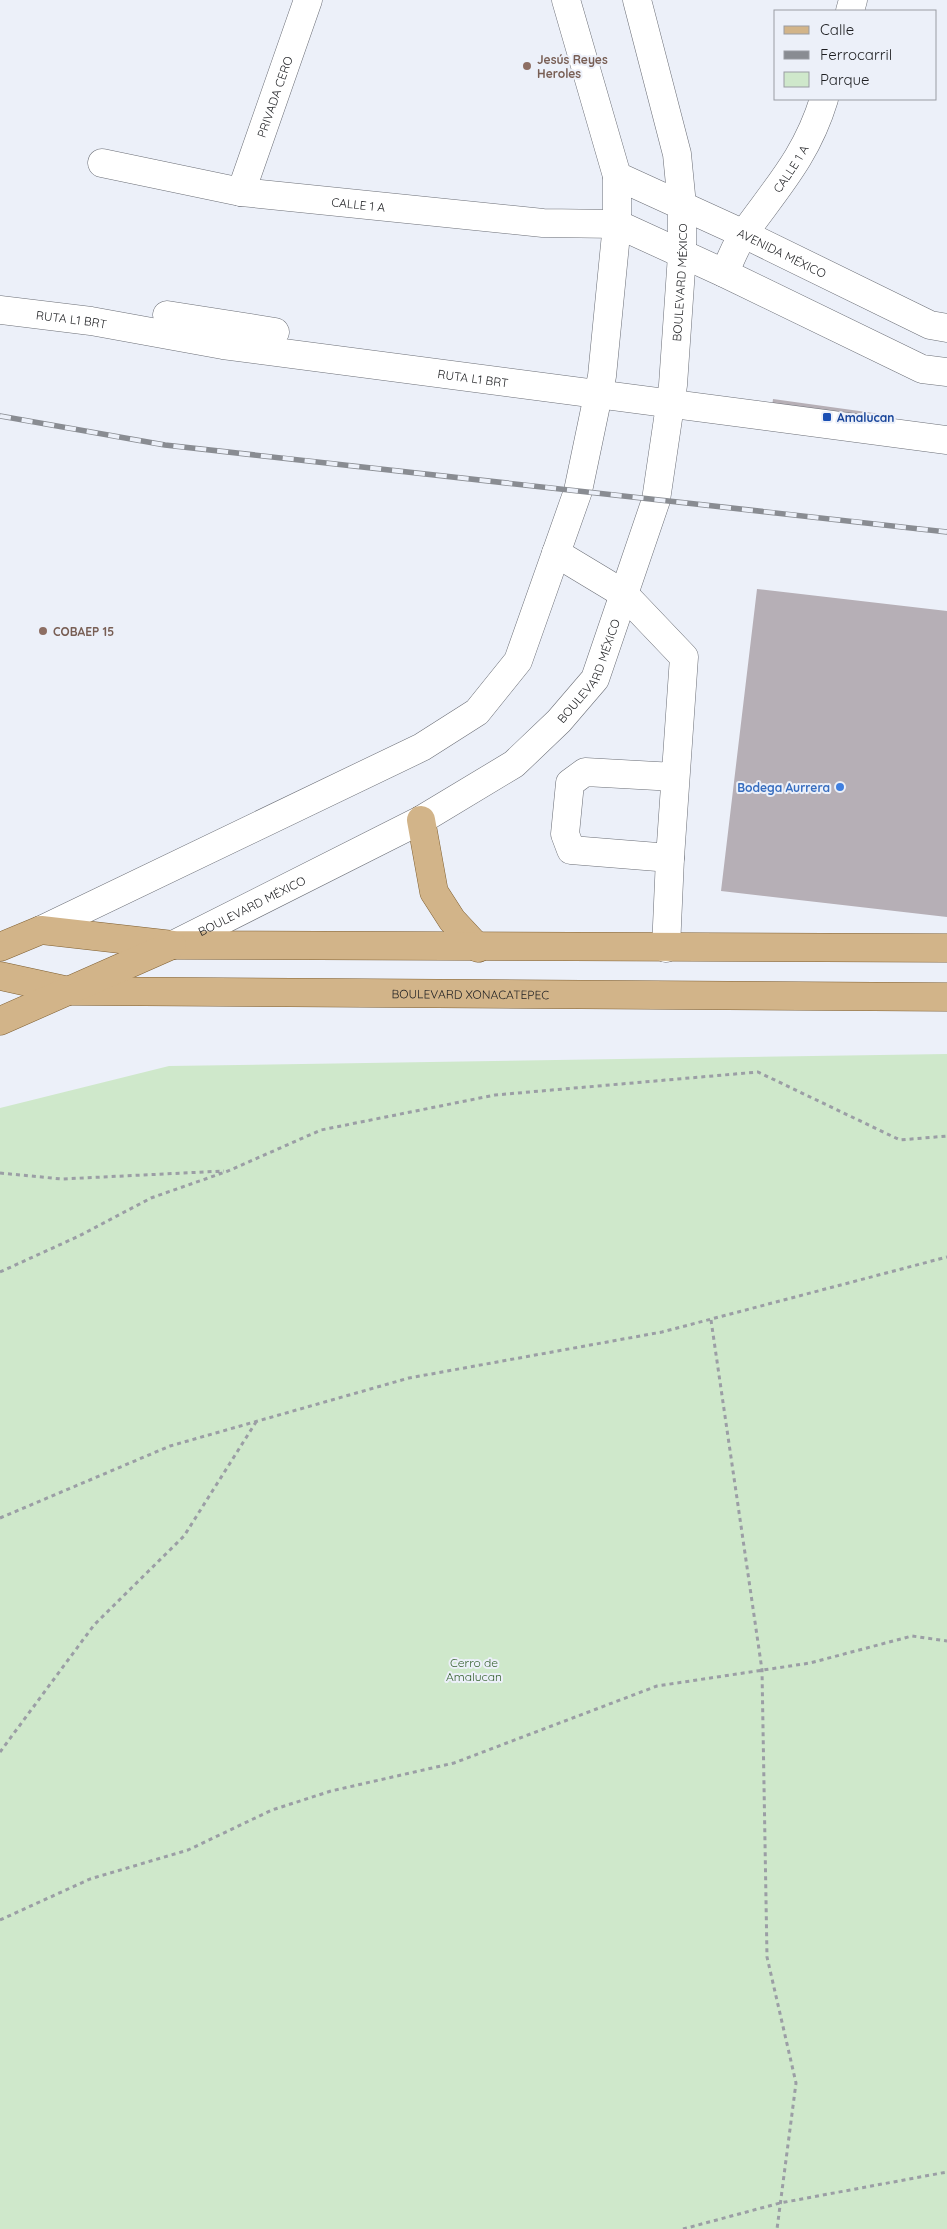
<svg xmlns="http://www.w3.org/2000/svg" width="947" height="2229" font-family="Quicksand,sans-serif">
	<rect width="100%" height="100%" fill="#ecf0f9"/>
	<!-- green -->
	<path fill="#cfe8cb" d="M 947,1054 L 947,2229 L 0,2229 L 0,1108 L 169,1066 Z"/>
	<!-- building -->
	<path fill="#b6afb6" d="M 773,399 L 888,415 L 886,430 L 771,415 Z
		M 757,589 L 947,611 L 947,917 L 721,891 Z"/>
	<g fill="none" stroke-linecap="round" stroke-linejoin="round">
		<!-- minor casing -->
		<g stroke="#6b6e76" stroke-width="29">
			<g id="minor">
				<path d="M 850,11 L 853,0"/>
				<path id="s1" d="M 102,163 L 241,192 L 543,223 L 617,224 L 724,273 L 922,369 L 947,372"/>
				<path id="s2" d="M 617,176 L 744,234 L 930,325 L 947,328"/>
				<path id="s3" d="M 241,192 L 308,0"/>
				<path id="s4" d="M 724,273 C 731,260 736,244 745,232 C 778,186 807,155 824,99"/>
				<path id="s5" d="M 0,310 L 91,321 L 223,345 L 947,440"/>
				<path d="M 167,315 L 275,332"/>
				<path d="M 556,553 L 624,594 L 684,657 L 670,858 L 571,850 L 565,834 L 570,783 L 585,772 L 675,777"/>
				<path d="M 41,930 L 422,747 L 477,712 L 518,661 L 578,491 L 602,376 L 617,224 L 617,176 L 566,0"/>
				<path id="s6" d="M 173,945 L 421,820 L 514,764 L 559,721 L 595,679 L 656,500 L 673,385 L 682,255 L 682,205 L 677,154 L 637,0"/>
				<path d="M 666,948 L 670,858"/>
			</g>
		</g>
		<!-- major casing -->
		<g stroke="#7f5f31" stroke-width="29">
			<g id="major">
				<path d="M 421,820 L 434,892 L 452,920 L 478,948"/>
				<path d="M 0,947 L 41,930 L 173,945 L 947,948"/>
				<path id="s7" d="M 0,976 L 69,991 L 947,997"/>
				<path d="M 0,1021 L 172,945"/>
			</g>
		</g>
		<!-- path -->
		<path stroke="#9b9ea5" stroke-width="3" stroke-dasharray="4 4" stroke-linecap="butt" d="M 0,1173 L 62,1179 L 224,1171
			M 0,1272 L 79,1236 L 151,1198 L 228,1171 L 321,1130 L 495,1095 L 758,1072 L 900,1140 L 947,1136
			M 711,1320 L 762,1670 L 767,1957 L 796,2083 L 777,2229
			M 0,1518 L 170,1446 L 409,1378 L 662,1332 L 947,1257
			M 0,1752 L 94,1625 L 184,1536 L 256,1422
			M 0,1920 L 90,1879 L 188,1850 L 272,1810 L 331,1791 L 454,1763 L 657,1686 L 810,1663 L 912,1636 L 947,1641
			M 683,2229 L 780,2203 L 947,2172"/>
		<!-- minor -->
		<use href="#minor" stroke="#fff" stroke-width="28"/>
		<!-- major -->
		<use href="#major" stroke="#d2b489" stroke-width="28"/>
		<!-- rail casing -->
		<g stroke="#898c92" stroke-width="5.5">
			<path id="rail" d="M 0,416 L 165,445 L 947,532"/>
		</g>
		<!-- rail -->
		<use href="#rail" stroke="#ecf0f9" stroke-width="4" stroke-dasharray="11" stroke-linecap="butt"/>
	</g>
	<!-- markers -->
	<g fill="#8d6e63" stroke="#ecf0f9" stroke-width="2">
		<circle cx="527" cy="66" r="5"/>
		<circle cx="43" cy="631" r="5"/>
	</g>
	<rect fill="#1a4fb4" stroke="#ecf0f9" stroke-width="2" x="822" y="412" width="10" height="10" rx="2.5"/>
	<circle fill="#3f7fe0" stroke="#ecf0f9" stroke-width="2" cx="840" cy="787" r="5"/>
	<g text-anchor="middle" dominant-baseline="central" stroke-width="4" stroke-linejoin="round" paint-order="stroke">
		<!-- education labels -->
		<g font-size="12" font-weight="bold" fill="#785e54" stroke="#ecf0f9" text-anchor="start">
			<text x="537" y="59">Jesús Reyes<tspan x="537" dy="14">Heroles</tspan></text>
			<text x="53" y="631">COBAEP 15</text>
		</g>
		<!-- street labels -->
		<g font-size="12" fill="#1d1e21" stroke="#ecf0f9">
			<text stroke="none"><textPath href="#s3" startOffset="101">PRIVADA CERO</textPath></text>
			<text stroke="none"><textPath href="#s4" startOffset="124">CALLE 1 A</textPath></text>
			<text stroke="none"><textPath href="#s1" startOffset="260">CALLE 1 A</textPath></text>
			<text stroke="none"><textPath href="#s2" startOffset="182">AVENIDA MÉXICO</textPath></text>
			<text stroke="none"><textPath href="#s6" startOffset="912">BOULEVARD MÉXICO</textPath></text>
			<text stroke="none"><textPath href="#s5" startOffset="72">RUTA L1 BRT</textPath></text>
			<text stroke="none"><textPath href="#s5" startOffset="478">RUTA L1 BRT</textPath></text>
			<text stroke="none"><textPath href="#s6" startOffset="508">BOULEVARD MÉXICO</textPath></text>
			<text stroke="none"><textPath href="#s6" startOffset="88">BOULEVARD MÉXICO</textPath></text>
			<text stroke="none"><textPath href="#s7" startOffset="472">BOULEVARD XONACATEPEC</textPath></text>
		</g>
		<!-- transit labels -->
		<g font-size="12" font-weight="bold" fill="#164399" stroke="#ecf0f9" text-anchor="start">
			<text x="837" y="417">Amalucan</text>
		</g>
		<!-- shop labels -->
		<g font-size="12" font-weight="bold" fill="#366cbe" stroke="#ecf0f9" text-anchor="end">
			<text x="830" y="787">Bodega Aurrera</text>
		</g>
		<!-- park labels -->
		<g font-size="12" fill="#36602f" stroke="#ecf0f9">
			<text x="474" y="1662">Cerro de<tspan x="474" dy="14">Amalucan</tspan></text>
		</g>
	</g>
	<!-- legend -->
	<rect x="774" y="10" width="162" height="90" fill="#ecf0f9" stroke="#999ca3"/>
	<rect x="784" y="26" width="25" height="8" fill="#d2b489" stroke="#999ca3"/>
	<text x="820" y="35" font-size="15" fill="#1d1e21">Calle</text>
	<rect x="784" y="51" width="25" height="8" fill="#898c92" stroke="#999ca3"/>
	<text x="820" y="60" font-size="15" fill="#1d1e21">Ferrocarril</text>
	<rect x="784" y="72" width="25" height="15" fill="#cfe8cb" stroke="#999ca3"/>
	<text x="820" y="85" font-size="15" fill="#1d1e21">Parque</text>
</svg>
